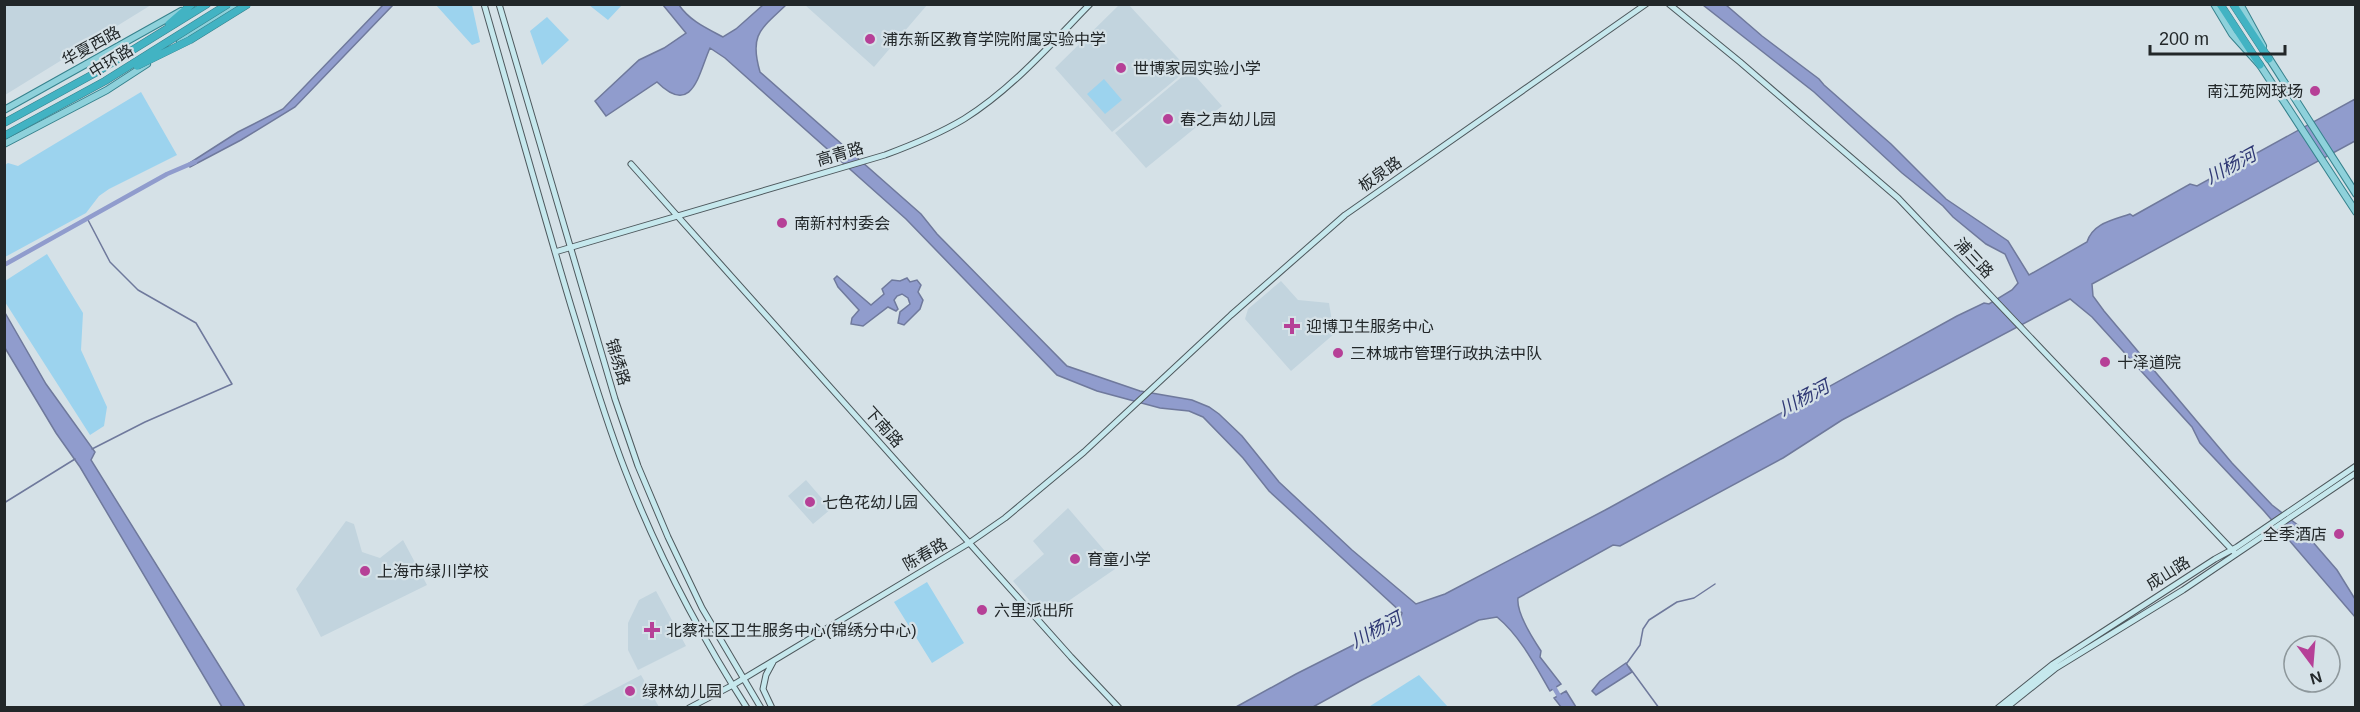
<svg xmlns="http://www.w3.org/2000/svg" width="2360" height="712" font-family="Arial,'Noto Sans SC',sans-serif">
	<rect width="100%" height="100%" fill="#d5e1e7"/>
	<!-- built -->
	<path fill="#c2d4de" d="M 5,4 L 151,4 L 151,5 L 5,95 Z
		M 1128,4 L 1188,69 L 1112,132 L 1055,68 L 1119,5 Z
		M 805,5 L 927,5 L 874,67 Z
		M 1190,70 L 1222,106 L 1146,168 L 1115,133 Z
		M 1281,281 L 1298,300 L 1329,303 L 1334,334 L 1291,371 L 1245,319 L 1248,309 Z
		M 806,480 L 831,509 L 813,524 L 788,496 Z
		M 1068,508 L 1116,564 L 1115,569 L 1048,615 L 1041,614 L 1013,581 L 1044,554 L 1033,541 Z
		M 346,521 L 354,524 L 362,552 L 380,558 L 403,540 L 427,585 L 321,637 L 296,589 Z
		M 656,591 L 686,646 L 638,670 L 628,650 L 628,623 L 639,600 Z
		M 641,675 L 659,707 L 580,707 Z"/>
	<!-- green -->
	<path fill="#9cd3ee" d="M 436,5 L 472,5 L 480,42 L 472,45 Z
		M 589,5 L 622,5 L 608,20 Z
		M 547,17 L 569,40 L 542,65 L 530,31 Z
		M 1104,79 L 1122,100 L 1105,114 L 1087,94 Z
		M 141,92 L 177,155 L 109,189 L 99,196 L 86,213 L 5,257 L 5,165 L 8,163 L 18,166 Z
		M 47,254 L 83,313 L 81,350 L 107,407 L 104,426 L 90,435 L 5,302 L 5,281 Z
		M 927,582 L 964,643 L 932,663 L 894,602 Z
		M 1419,675 L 1448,707 L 1367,708 Z"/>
	<!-- water -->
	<path fill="#909ccd" stroke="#6f799c" stroke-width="1.5" d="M 383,5 L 393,5 L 295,107 L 241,140 L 190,167 L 188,164 L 238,132 L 283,109 Z
		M 663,5 L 679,5 C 690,21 706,28 723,37 L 736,29 L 763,5 L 786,5 C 761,29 749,34 760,72 L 921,214 L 937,234 L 1067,366 L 1140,391 L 1192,400 L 1209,407 L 1219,414 L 1242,436 L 1279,482 L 1352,550 L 1416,604 L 1445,594 L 1609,508 L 1957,316 L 1984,303 L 1989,304 L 2012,290 L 2018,283 L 2005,254 L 1986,244 L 1953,217 L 1943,206 L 1902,173 L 1814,92 L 1703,5 L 1726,5 L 1762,36 L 1819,79 L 1824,85 L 1891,144 L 1946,199 L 2008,241 L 2029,275 L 2087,242 C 2093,223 2113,220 2130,214 L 2133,216 L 2190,184 L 2197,186 L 2355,99 L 2355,141 L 2092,284 L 2093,296 L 2104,311 L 2232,463 L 2272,505 L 2299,526 L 2337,570 L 2355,599 L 2355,617 L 2264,511 L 2200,443 L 2192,427 L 2092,317 L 2070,299 L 1842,420 L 1783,458 L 1620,546 L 1613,545 L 1518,598 C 1516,612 1533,639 1541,651 L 1540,657 L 1561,684 L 1550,691 C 1535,665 1520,636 1497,617 L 1479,620 L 1360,681 L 1313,707 L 1236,707 L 1296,674 L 1399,622 L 1402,613 L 1269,491 L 1243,458 L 1203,417 L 1189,411 L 1160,408 L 1097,391 L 1057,375 L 906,219 L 725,58 L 710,48 C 699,72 693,118 657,82 L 606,116 L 595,101 L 639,60 L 664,48 L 686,33 Z
		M 837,276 L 871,305 L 884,294 L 882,289 L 892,280 L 900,281 L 907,278 L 910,282 L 917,280 L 921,285 L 918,292 L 923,300 L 920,309 L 904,325 L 898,323 L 900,312 L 910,304 L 908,298 L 902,294 L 897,296 L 894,300 L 898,309 L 896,311 L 888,307 L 863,326 L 851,324 L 852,318 L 859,310 L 838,287 L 834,279 Z
		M 4,311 L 46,384 L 95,452 L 91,460 L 245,707 L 222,707 L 80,467 L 56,433 L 5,348 Z
		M 1626,663 L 1632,672 L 1596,695 L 1592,691 L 1600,681 Z
		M 1566,691 L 1576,707 L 1561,707 L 1554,698 Z"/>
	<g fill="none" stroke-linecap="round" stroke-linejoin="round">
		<!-- stream -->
		<path stroke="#6f799c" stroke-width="1.5" d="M 87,218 L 110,262 L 138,290 L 196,323 L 232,384 L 145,422 L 92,449
			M 4,503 L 75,459
			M 1627,663 L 1640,645 L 1643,629 L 1649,620 L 1677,602 L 1694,598 L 1715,584
			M 1629,667 L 1659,708"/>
		<!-- canal -->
		<path stroke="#909ccd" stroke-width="4.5" d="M 4,265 L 167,174 L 195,162
			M 1552,684 L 1566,708"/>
		<!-- secondary casing -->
		<g stroke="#4e585d" stroke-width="7">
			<path id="secondary" d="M 484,4 C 513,105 541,206 571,306 C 588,361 604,416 625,470 C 657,553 699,633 747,708
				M 499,4 L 615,399 L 638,466 L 668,537 L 702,608 L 761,708
				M 1669,4 L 1740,62 L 1898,198 L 2236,554
				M 631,164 L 1071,657 L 1119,708
				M 555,252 L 885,155 C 912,145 939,134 964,119 C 1012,89 1051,44 1090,4
				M 689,708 L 733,685 L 969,543 L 1005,518 L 1084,452 L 1231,315 L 1345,215 L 1646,4
				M 772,708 L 763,689 L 766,675 L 773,662
				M 1998,708 L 2053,664 L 2215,559 L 2237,547 L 2356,466
				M 2006,708 L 2056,668 L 2183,590 L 2356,473"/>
		</g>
		<!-- primary casing -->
		<g stroke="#37828d" stroke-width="8">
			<path id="primary" d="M 2214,4 L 2232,34 L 2260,65 L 2356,212
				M 2240,4 L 2263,46
				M 180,42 L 238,4
				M 2267,55 L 2356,194
				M 4,110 L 181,11
				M 4,144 L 107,90 L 147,64"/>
		</g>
		<!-- highway casing -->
		<g stroke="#37828d" stroke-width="8">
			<path id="highway" d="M 2220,4 L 2260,65
				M 2233,4 L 2269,59
				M 169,24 L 192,4
				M 4,123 L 97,72 L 207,4"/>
		</g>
		<!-- secondary -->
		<use href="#secondary" stroke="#c6e8ed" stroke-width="5"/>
		<!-- primary -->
		<use href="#primary" stroke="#8ed1db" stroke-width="6"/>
		<!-- highway -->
		<use href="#highway" stroke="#42b3c3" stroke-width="7"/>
		<!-- highway-bridge casing -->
		<g stroke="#37828d" stroke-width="8" stroke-linecap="butt">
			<path id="highway-bridge" d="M 137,66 L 190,40 L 248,4
				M 4,136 L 105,81 L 228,4"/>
		</g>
		<!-- highway-bridge -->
		<use href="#highway-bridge" stroke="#42b3c3" stroke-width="7"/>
	</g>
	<!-- markers -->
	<g fill="#b64097" stroke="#d5e1e7" stroke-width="2">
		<circle cx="870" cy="39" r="6"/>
		<circle cx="1121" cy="68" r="6"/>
		<circle cx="2315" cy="91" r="6"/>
		<circle cx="1168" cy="119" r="6"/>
		<circle cx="782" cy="223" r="6"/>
		<path d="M1289 317h6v6h6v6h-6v6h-6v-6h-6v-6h6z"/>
		<circle cx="1338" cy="353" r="6"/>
		<circle cx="2105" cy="362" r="6"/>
		<circle cx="810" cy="502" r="6"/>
		<circle cx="2339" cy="534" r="6"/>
		<circle cx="1075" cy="559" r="6"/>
		<circle cx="365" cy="571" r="6"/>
		<circle cx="982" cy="610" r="6"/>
		<path d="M649 621h6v6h6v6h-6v6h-6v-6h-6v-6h6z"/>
		<circle cx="630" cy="691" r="6"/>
	</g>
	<g text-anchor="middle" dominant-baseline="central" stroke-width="4.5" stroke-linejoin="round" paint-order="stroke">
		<!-- poi labels -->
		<g font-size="16" fill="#222729" stroke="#d5e1e7" text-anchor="start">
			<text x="882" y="39">浦东新区教育学院附属实验中学</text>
			<text x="1133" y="68">世博家园实验小学</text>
			<text x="2303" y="91" text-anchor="end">南江苑网球场</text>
			<text x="1180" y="119">春之声幼儿园</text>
			<text x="794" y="223">南新村村委会</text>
			<text x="1306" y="326">迎博卫生服务中心</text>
			<text x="1350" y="353">三林城市管理行政执法中队</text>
			<text x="2117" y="362">十泽道院</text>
			<text x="822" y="502">七色花幼儿园</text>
			<text x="2327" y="534" text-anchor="end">全季酒店</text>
			<text x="1087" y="559">育童小学</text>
			<text x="377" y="571">上海市绿川学校</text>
			<text x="994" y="610">六里派出所</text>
			<text x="666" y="630">北蔡社区卫生服务中心(锦绣分中心)</text>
			<text x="642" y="691">绿林幼儿园</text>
		</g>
		<!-- street labels -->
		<g font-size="16" fill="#222729" stroke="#d5e1e7">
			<text transform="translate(91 46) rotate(-29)">华夏西路</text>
			<text transform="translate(111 61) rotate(-31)">中环路</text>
			<text transform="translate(840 154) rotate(-16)">高青路</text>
			<text transform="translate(1380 174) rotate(-35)">板泉路</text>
			<text transform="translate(1974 258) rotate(47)">浦三路</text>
			<text transform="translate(618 362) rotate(73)">锦绣路</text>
			<text transform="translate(884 427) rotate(48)">下南路</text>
			<text transform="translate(925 554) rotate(-30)">陈春路</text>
			<text transform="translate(2168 573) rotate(-32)">成山路</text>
		</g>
		<!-- water labels -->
		<g font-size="18" font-style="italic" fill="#2f3874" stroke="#d5e1e7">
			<text transform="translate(2231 166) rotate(-28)">川杨河</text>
			<text transform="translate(1804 398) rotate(-28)">川杨河</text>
			<text transform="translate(1376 630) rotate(-28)">川杨河</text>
		</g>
	</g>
	<!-- border -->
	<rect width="2360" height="712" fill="none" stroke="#222729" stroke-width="12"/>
	<!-- north arrow -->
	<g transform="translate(2312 664) rotate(164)"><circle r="28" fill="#d5e1e7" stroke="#8d979b" stroke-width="1.5"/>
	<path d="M0-4.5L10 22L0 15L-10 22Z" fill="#b64097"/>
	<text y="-9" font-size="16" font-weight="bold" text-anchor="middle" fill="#222729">N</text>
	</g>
	<!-- scale -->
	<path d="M2150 45v9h135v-9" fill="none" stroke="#222729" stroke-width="3"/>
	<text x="2159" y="45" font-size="18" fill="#222729" stroke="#d5e1e7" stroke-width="4.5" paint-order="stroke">200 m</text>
</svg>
